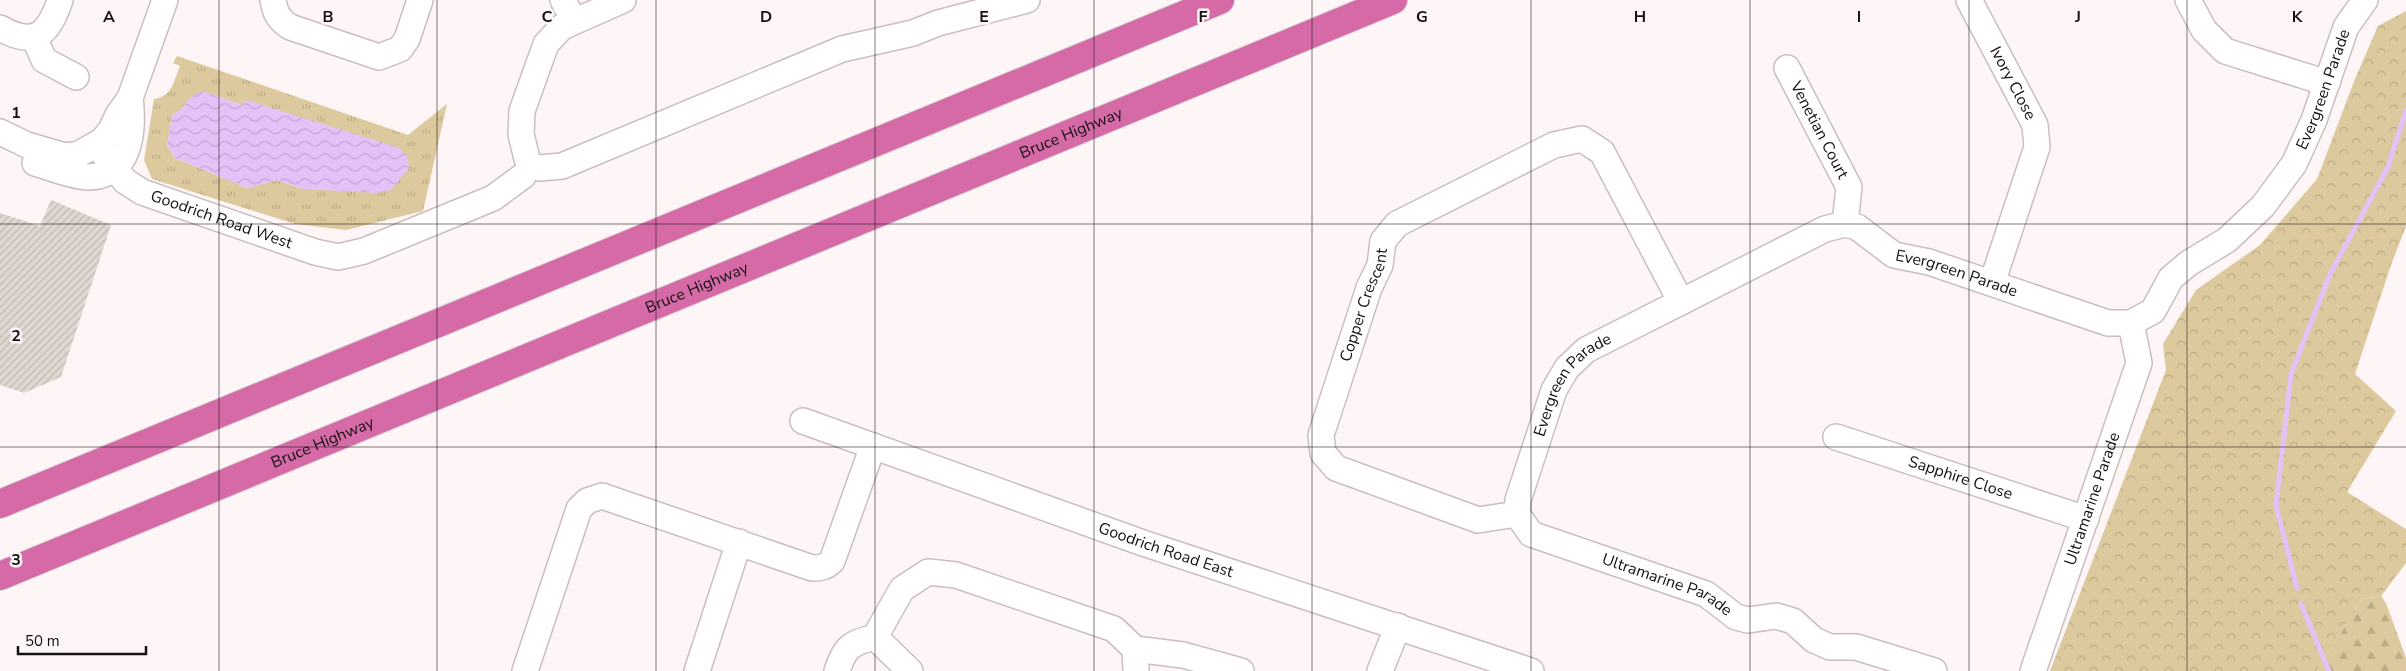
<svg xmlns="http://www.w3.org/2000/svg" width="2406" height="671" font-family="'Nunito Sans',sans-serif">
	<defs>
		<pattern id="grass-tufts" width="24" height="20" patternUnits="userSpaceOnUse" patternTransform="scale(1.25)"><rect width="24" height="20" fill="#dcc99d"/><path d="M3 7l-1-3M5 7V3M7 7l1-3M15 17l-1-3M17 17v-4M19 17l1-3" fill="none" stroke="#bcac86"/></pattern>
		<pattern id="forest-firs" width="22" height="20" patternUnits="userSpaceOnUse" patternTransform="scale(1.25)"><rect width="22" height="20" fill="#dcc99d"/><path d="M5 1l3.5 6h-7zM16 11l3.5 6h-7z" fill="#bcac86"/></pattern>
		<pattern id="park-crowns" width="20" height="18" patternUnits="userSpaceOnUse" patternTransform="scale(1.25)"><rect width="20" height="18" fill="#dcc99d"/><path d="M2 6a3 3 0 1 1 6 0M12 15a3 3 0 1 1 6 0" fill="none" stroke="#bcac86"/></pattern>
		<pattern id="water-waves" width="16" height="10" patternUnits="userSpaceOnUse" patternTransform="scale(1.25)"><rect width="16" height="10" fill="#e4c2f8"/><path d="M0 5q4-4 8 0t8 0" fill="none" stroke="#c3a6d4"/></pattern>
		<pattern id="building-hatch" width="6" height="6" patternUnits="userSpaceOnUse" patternTransform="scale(1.25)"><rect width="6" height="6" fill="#e1d7d1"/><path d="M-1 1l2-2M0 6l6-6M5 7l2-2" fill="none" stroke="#c0b8b2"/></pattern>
	</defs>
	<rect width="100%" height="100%" fill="#fef6f6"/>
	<!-- grass -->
	<path fill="url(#grass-tufts)" fill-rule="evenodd" d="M 177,56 L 408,135 L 447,104 L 423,211 L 346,230 L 295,224 L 152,179 L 144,160 L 154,99 C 173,96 173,82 180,66 L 173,63 ZM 202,91 L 242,105 L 303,189 L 277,180 L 248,188 L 175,158 L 167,145 L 172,115 L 183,109 Z"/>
	<!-- forest -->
	<path fill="url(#forest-firs)" d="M 2381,596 L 2386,603 L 2406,658 L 2406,671 L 2317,671 L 2362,599 Z"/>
	<!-- park -->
	<path fill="url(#park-crowns)" d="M 2406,11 L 2406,226 L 2391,265 L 2355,374 L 2396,411 L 2347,492 L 2406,529 L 2406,563 L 2381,596 L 2362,599 L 2317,671 L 2050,671 L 2166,370 L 2163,344 L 2196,290 L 2260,245 L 2317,179 L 2355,79 L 2378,26 Z"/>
	<!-- water -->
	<path fill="url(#water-waves)" d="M 202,91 L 242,105 L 246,100 L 397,147 L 407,155 L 409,168 L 391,190 L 376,193 L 303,189 L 277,180 L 248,188 L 175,158 L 167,145 L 172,115 C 187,107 187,96 202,91 Z"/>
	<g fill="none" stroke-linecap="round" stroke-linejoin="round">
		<!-- stream -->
		<path stroke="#e4c2f8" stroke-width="5" d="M 2297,588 L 2276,505 L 2291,374 L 2330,274 L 2388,167 L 2406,110
			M 2301,604 L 2329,671"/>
	</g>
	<!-- building -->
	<path fill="url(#building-hatch)" d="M 51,200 L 111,225 L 61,377 L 24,393 L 0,385 L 0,213 L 40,226 Z"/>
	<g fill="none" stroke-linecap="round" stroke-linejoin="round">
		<!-- minor casing -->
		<g stroke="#cabebe" stroke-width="28">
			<g id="minor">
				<path d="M 273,0 C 275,13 279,20 290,27 L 379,57 L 400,49 L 407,39 L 420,0"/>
				<path d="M 563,0 L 574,21"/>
				<path id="s1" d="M 1969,0 L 2035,125 L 2037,147 L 1992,283"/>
				<path d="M 2188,0 L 2204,30 L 2225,51 L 2327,83"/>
				<path d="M 0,28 C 35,48 49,34 60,0"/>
				<path d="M 34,37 L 44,60 L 76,77"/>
				<path id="s2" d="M 1787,68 L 1849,187 L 1845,224"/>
				<path d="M 0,132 L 27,145 L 65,156 L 79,154 L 102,141 L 111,130 L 118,115 L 130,98 L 165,0"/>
				<path id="s3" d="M 97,145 L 125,181 L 142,192 L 315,252 L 338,257 L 364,251 L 493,198 L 523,176"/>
				<path d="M 527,159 L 521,134 L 522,111 L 546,44 L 562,27 L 623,0"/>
				<path d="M 35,163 C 52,168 70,176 87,177 C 131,178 134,130 130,98"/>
				<path d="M 539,168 L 562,166 L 842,49 L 913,33 L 938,23 L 1027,0"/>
				<path id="s4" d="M 803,421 L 1143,543 L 1531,671"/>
				<path id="s5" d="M 1836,437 L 2086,519"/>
				<path id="s6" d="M 1517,514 L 1518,500 L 1554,390 L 1567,368 L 1586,350 L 1825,229 L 1845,224 L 1857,227 L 1894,255 L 1929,262 L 2108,323 L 2131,323 L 2153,311 L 2171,278 L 2189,263 L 2227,240 L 2263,206 L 2294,164 L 2314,120 L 2346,27 L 2365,0"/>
				<path id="s7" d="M 1517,514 L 1478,520 L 1336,468 L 1323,453 L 1321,435 L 1369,288 L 1380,265 L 1383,241 L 1397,224 L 1554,145 L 1582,139 L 1602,152 L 1681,302"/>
				<path id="s8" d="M 1517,514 L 1531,534 L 1706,594 L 1736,617 L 1748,620 L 1776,616 L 1793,621 L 1814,640 L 1830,647 L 1856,647 L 1934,671"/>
				<path d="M 1135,649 L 1183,655 L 1241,671"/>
				<path d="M 525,671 L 579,509 L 587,501 L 602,496 L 812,568 C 821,568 826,567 832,561 L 873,446"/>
				<path d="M 697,671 L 739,542"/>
				<path d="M 837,671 C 845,647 850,643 875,637"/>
				<path d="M 910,671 L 875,637 L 902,589 L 928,572 L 956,575 L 1114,629 L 1135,649 L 1136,671"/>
				<path d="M 1380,671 L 1398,626"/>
				<path id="s9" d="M 2033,671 L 2139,363 L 2131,323"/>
			</g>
		</g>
		<!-- highway casing -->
		<g stroke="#d5d4d4" stroke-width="30">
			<g id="highway">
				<path d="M 0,504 L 1220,0"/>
				<path id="s10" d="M 0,576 L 1393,0"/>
			</g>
		</g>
		<!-- minor -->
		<use href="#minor" stroke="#fff" stroke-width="25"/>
		<!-- highway -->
		<use href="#highway" stroke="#d56aa7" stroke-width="28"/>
	</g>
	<!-- grid -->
	<path fill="none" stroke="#151111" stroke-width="1" stroke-opacity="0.55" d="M 219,0 L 219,671M 437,0 L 437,671M 656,0 L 656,671M 875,0 L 875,671M 1094,0 L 1094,671M 1312,0 L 1312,671M 1531,0 L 1531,671M 1750,0 L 1750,671M 1969,0 L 1969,671M 2187,0 L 2187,671M 0,224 L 2406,224M 0,447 L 2406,447"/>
	<g text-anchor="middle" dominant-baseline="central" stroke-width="5" stroke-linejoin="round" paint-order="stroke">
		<!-- street labels -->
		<g font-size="16" fill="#151111" stroke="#fef6f6">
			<text stroke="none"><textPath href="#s1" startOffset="94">Ivory Close</textPath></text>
			<text stroke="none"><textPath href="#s6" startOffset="1089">Evergreen Parade</textPath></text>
			<text stroke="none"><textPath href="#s2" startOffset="70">Venetian Court</textPath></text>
			<text stroke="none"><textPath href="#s10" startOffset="1159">Bruce Highway</textPath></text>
			<text stroke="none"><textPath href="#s3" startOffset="150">Goodrich Road West</textPath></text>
			<text stroke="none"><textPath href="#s6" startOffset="594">Evergreen Parade</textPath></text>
			<text stroke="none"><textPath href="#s10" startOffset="754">Bruce Highway</textPath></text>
			<text stroke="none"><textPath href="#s7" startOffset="366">Copper Crescent</textPath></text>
			<text stroke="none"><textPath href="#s6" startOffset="145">Evergreen Parade</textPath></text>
			<text stroke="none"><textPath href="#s10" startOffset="349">Bruce Highway</textPath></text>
			<text stroke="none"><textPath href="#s5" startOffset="131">Sapphire Close</textPath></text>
			<text stroke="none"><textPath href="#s9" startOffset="182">Ultramarine Parade</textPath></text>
			<text stroke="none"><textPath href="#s4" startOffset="385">Goodrich Road East</textPath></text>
			<text stroke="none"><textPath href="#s8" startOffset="170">Ultramarine Parade</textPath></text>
		</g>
	</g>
	<g font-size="16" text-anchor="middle" font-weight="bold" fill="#151111" stroke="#fef6f6" stroke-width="5" stroke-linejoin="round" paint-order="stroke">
		<text x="109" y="22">A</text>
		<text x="328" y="22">B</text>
		<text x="547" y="22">C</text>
		<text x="766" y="22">D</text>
		<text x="984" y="22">E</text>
		<text x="1203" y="22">F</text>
		<text x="1422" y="22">G</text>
		<text x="1640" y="22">H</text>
		<text x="1859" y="22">I</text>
		<text x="2078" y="22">J</text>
		<text x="2297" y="22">K</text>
		<text x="16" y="118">1</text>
		<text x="16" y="341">2</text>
		<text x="16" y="565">3</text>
	</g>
	<!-- scale -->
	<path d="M18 646v8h128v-8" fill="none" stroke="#151111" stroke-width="2.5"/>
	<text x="25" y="646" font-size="15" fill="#151111" stroke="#fef6f6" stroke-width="4" paint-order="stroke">50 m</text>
</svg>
